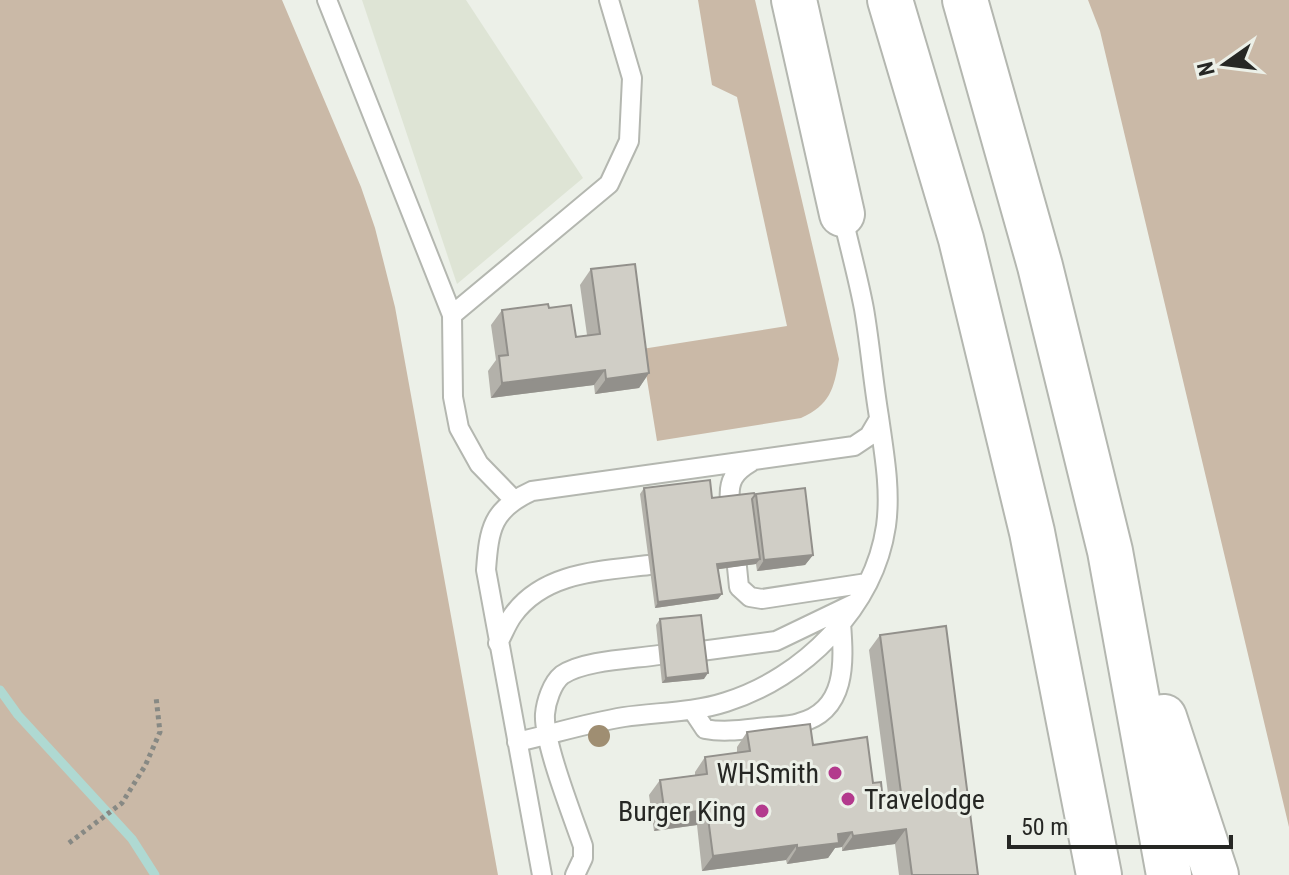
<svg xmlns="http://www.w3.org/2000/svg" width="1289" height="875" font-family="'Roboto Condensed',sans-serif">
	<rect width="100%" height="100%" fill="#ecf0e8"/>
	<!-- built -->
	<path fill="#dee4d5" d="M 362,0 L 466,0 L 583,178 L 457,284 Z"/>
	<!-- green -->
	<path fill="#cab9a7" d="M 0,0 L 282,0 L 361,187 L 375,228 L 395,307 L 498,875 L 0,875 Z
		M 698,0 L 755,0 L 839,359 C 834,389 830,405 801,418 L 657,441 L 642,349 L 787,326 L 737,97 L 712,85 Z
		M 1088,0 L 1289,0 L 1289,827 L 1100,31 Z"/>
	<g fill="none" stroke-linecap="round" stroke-linejoin="round">
		<!-- stream -->
		<path stroke="#afd9d2" stroke-width="9" d="M 0,690 L 18,715 L 132,839 L 155,875"/>
		<!-- service casing -->
		<g stroke="#b4b7b0" stroke-width="22">
			<path id="service" d="M 327,0 L 452,315 L 453,397 L 459,428 L 479,464 L 514,500
				M 452,315 L 609,184 L 629,141 L 632,78 L 609,0
				M 730,501 C 728,481 734,472 751,462
				M 737,567 L 739,587 L 750,597 L 762,599 L 867,583
				M 498,643 C 503,634 507,623 513,615 C 544,572 600,571 649,565
				M 701,651 L 776,641 L 853,604
				M 693,711 L 705,729 C 726,733 746,729 768,727 C 778,726 789,726 799,723 C 847,711 844,662 841,623
				M 517,742 C 553,734 587,723 624,717 C 658,712 692,713 726,702 C 803,678 874,608 886,526 C 891,490 884,453 879,417 C 873,381 870,344 864,309 C 858,277 849,245 842,214
				M 542,875 L 486,570 C 489,529 492,509 532,491 L 854,446 L 869,436 L 879,419
				M 575,875 L 583,858 L 583,846 C 573,817 543,741 545,714 C 546,702 552,683 562,675 C 584,660 633,659 659,655"/>
		</g>
		<!-- motorway casing -->
		<g stroke="#b4b7b0" stroke-width="48">
			<path id="motorway" d="M 794,0 L 842,214
				M 890,0 L 961,239 L 1032,532 L 1099,875
				M 965,0 L 1040,266 L 1110,551 L 1169,875
				M 1164,717 L 1216,875"/>
		</g>
		<!-- path -->
		<path stroke="#878984" stroke-width="5" stroke-dasharray="4 4" stroke-linecap="butt" d="M 69,843 L 122,803 L 145,766 L 160,732 L 156,697"/>
		<!-- service -->
		<use href="#service" stroke="#fff" stroke-width="18"/>
		<!-- motorway -->
		<use href="#motorway" stroke="#fff" stroke-width="44"/>
	</g>
	<!-- trees -->
	<circle fill="#9f8e72" cx="599" cy="736" r="11"/>
	<!-- wall -->
	<path fill="#b3b1aa" d="M 591,269 L 649,373 L 639,388 L 595,394 L 594,385 L 491,398 L 488,371 L 496,360 L 491,325 L 502,310 L 576,337 L 587,335 L 580,285 Z
		M 644,488 L 712,498 L 754,493 L 813,555 L 805,565 L 757,571 L 756,564 L 718,569 L 718,599 L 655,608 L 640,494 Z
		M 660,619 L 704,679 L 662,683 L 656,625 Z
		M 880,635 L 978,875 L 899,875 L 895,844 L 842,851 L 842,847 L 835,848 L 828,858 L 787,864 L 786,860 L 702,871 L 697,825 L 654,831 L 649,795 L 660,780 L 695,775 L 695,772 L 705,757 L 737,753 L 737,747 L 747,732 L 813,745 L 873,783 L 883,802 L 889,801 L 869,650 Z"/>
	<!-- shaded-wall -->
	<path fill="#92908b" d="M 605,370 L 594,385 L 491,398 L 502,383 Z
		M 649,373 L 639,388 L 595,394 L 606,379 Z
		M 813,555 L 805,565 L 757,571 L 764,560 Z
		M 760,559 L 756,564 L 713,570 L 717,564 Z
		M 722,594 L 718,599 L 655,608 L 658,602 Z
		M 708,673 L 704,679 L 662,683 L 666,678 Z
		M 707,810 L 697,825 L 654,831 L 665,815 Z
		M 906,829 L 895,844 L 842,851 L 853,836 Z
		M 852,832 L 842,847 L 835,848 L 828,858 L 787,864 L 797,848 L 838,834 Z
		M 797,845 L 786,860 L 702,871 L 713,856 Z"/>
	<!-- building -->
	<path fill="#d0cec6" stroke="#92908b" stroke-width="2" d="M 635,264 L 649,373 L 606,379 L 605,370 L 502,383 L 499,356 L 508,355 L 502,310 L 548,304 L 549,308 L 571,305 L 576,337 L 600,334 L 591,269 Z
		M 710,480 L 712,498 L 754,493 L 755,495 L 752,499 L 760,559 L 717,564 L 722,594 L 658,602 L 644,488 Z
		M 805,488 L 813,555 L 764,560 L 756,494 Z
		M 701,615 L 708,673 L 666,678 L 660,619 Z
		M 946,626 L 978,875 L 912,875 L 906,829 L 853,836 L 852,832 L 838,834 L 839,843 L 797,848 L 797,845 L 713,856 L 707,810 L 665,815 L 660,780 L 707,774 L 705,757 L 750,751 L 747,732 L 810,724 L 813,745 L 867,737 L 873,783 L 881,782 L 883,802 L 902,800 L 880,635 Z"/>
	<!-- markers -->
	<g fill="#b33a8d" stroke="#ecf0e8" stroke-width="3">
		<circle cx="835" cy="773" r="8"/>
		<circle cx="848" cy="799" r="8"/>
		<circle cx="762" cy="811" r="8"/>
	</g>
	<g text-anchor="middle" dominant-baseline="central" stroke-width="6" stroke-linejoin="round" paint-order="stroke">
		<!-- poi labels -->
		<g font-size="28" fill="#262724" stroke="#ecf0e8" text-anchor="end">
			<text x="819" y="773">WHSmith</text>
			<text x="864" y="799" text-anchor="start">Travelodge</text>
			<text x="746" y="811">Burger King</text>
		</g>
	</g>
	<!-- north arrow -->
	<g transform="translate(1225 64) rotate(256)" stroke="#ecf0e8" stroke-width="6" paint-order="stroke">
	<path d="M0-6L14 30L0 20L-14 30Z" fill="#262724"/>
	<text y="-12" font-size="22" font-weight="bold" text-anchor="middle" fill="#262724">N</text>
	</g>
	<!-- scale -->
	<path d="M1009 835v12h222v-12" fill="none" stroke="#262724" stroke-width="4"/>
	<text x="1021" y="835" font-size="24" fill="#262724" stroke="#ecf0e8" stroke-width="6" paint-order="stroke">50 m</text>
</svg>
